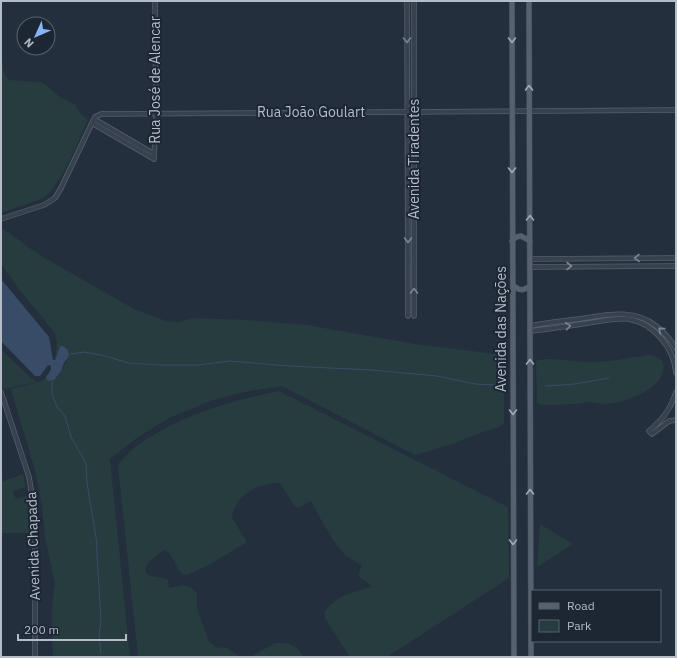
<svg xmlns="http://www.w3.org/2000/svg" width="677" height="658" font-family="'IBM Plex Sans',sans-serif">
	<rect width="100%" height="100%" fill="#242f3e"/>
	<!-- green -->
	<path fill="#263c3f" d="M 408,41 L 411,41 L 411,109 L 408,109 Z
		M 1,58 C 4,65 2,74 9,80 L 40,82 L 46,85 L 61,98 L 76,105 C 77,111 83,116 88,120 C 77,143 63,182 44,198 L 1,213 Z
		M 408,162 L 411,162 L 412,265 L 409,265 Z
		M 1,227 L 38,254 L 134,309 L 166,321 L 179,322 L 192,318 L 248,320 L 307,325 L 415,344 L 504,355 L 504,423 L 499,427 L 480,433 L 453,444 L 415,455 L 282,386 L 244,392 L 210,401 L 169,418 L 138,437 L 110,459 L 130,657 L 53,657 L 52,630 L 52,604 L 55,584 L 45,537 L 42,504 L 36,474 L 11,389 L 39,382 L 44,379 L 50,371 L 46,378 C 49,378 54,378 56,376 C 61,374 66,361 69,356 L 63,346 L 61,346 L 59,348 L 55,360 L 57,341 L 55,333 L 18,288 L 7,273 L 1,263 Z
		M 1,349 L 32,379 L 37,382 L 4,389 L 1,384 Z
		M 648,355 L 655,356 L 662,360 C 673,386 625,403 606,404 C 600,404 594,402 587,402 C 582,403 577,404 572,404 C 562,405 551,405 541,405 L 537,402 L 536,361 C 553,356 572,362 589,362 C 609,362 629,358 648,355 Z
		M 279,391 L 508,507 L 509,578 L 387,657 L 350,657 L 326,620 L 324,613 C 337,593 353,594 372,586 L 358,576 L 362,565 C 358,562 352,560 348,557 C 335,547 319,516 311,501 L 298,508 L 294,505 L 280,483 C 260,482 234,495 232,518 L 247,542 L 212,563 L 187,575 C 176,575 176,556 165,550 C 159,553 136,568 149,575 C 155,578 163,576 168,580 L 169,588 L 182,585 L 190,587 L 196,592 L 197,595 L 197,608 L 209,642 L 215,647 L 227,648 L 240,657 L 138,657 L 118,465 C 128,451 141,442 155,434 C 195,411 234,400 279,391 Z
		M 23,474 L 26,487 L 13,492 L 16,499 L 29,495 L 30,506 L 30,533 L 1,533 L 1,482 Z
		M 540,524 L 573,544 L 537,567 Z
		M 275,643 C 290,642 295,645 304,657 L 250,657 Z"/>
	<!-- water -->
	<path fill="#394c67" d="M 1,279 L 49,337 L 53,360 L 55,360 L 60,346 L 63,346 L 68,350 L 69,356 L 64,363 L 61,371 L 54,380 L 48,381 L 46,378 L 51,369 L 51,366 L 48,365 L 40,376 L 35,376 L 1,341 Z"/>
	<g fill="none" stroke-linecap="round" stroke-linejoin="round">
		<!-- stream -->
		<path stroke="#394c67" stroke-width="1" d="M 70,354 L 85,352 L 105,356 L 128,363 L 160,365 L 198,365 L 230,361 L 289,366 L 371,370 L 437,376 L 475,384 L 498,385
			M 52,381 L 52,394 L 57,407 L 65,416 L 71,437 L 86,463 L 87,483 L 96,537 L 101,620 L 99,635 L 101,653
			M 546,386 L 575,384 L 609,378"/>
		<!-- minor casing -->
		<g stroke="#565f6c" stroke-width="5.5">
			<path id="minor" d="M 407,1 L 408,316
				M 414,1 L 414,316
				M 94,119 L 154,154
				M 92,123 L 154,159 L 156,117 L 155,1
				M 1,219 L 44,205 L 55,198 L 61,188 L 92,123 L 95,117 L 101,114 L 676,110
				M 530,259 L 676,258
				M 530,267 L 676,266
				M 530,326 C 546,323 562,321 579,319 C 606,315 633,308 656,326 C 664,332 671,340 676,349
				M 530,331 C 549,329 569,326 588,323 C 601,321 615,318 628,319 C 654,323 674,348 676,373
				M 1,392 L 29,477 L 32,496 L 35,551 L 35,657
				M 676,392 C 670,410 663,419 649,431 L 652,434 L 669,421 L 676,420"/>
		</g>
		<!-- major casing -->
		<g stroke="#414a57" stroke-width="6">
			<path id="major" d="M 512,1 L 514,657
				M 529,1 L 531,657
				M 512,241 L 516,237 L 521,236 L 530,241
				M 513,285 C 519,291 523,291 530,286"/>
		</g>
		<!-- minor -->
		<use href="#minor" stroke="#38414e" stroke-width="4"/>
		<!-- major -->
		<use href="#major" stroke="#56606e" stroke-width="5"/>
	</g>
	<!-- one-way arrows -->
	<defs><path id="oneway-chevron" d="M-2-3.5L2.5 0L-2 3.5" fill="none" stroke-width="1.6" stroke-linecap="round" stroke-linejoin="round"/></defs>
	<g stroke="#7c8592">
		<use href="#oneway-chevron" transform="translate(407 40) rotate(90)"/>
		<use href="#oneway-chevron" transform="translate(408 240) rotate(90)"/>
		<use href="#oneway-chevron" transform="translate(637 258) rotate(179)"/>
		<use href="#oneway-chevron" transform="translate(569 266)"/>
		<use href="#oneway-chevron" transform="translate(414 291) rotate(-90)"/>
		<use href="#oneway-chevron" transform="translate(568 326) rotate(-8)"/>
		<use href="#oneway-chevron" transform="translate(661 330) rotate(-139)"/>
	</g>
	<g stroke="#a1aab7">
		<use href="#oneway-chevron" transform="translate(512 40) rotate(90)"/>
		<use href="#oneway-chevron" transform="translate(529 88) rotate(-90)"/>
		<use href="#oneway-chevron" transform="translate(512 170) rotate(90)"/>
		<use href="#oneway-chevron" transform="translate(530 218) rotate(-90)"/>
		<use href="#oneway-chevron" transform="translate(530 362) rotate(-90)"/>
		<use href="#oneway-chevron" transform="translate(513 412) rotate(90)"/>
		<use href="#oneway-chevron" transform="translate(530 492) rotate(-90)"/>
		<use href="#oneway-chevron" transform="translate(513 542) rotate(90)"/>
	</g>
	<g text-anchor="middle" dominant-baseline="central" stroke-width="4" stroke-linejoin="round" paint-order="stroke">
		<!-- street labels -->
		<g font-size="14" fill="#b4bcc9" stroke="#1d2633">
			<text transform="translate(155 80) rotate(-90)">Rua José de Alencar</text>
			<text x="311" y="112">Rua João Goulart</text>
			<text transform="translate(414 159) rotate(-90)">Avenida Tiradentes</text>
			<text transform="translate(501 329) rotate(-90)">Avenida das Nações</text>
			<text transform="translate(33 546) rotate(-92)">Avenida Chapada</text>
		</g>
	</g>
	<!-- border -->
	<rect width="677" height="658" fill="none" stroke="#b4bcc9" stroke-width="4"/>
	<!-- legend -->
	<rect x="531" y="590" width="130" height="52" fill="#1d2633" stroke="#59626f"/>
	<rect x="539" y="603" width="20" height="6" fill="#56606e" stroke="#59626f"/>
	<text x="567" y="610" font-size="12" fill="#b4bcc9">Road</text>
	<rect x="539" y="620" width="20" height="12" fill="#263c3f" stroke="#59626f"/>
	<text x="567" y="630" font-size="12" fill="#b4bcc9">Park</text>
	<!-- north arrow -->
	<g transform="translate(36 36) rotate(225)"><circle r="19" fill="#1d2633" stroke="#59626f"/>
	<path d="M0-3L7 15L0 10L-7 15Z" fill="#8ab4f8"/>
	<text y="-6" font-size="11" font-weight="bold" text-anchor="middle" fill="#b4bcc9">N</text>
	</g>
	<!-- scale -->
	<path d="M18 634v6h108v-6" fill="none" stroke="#b4bcc9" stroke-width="2"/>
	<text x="24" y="634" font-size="12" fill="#b4bcc9" stroke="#1d2633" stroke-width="3" paint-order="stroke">200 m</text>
</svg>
